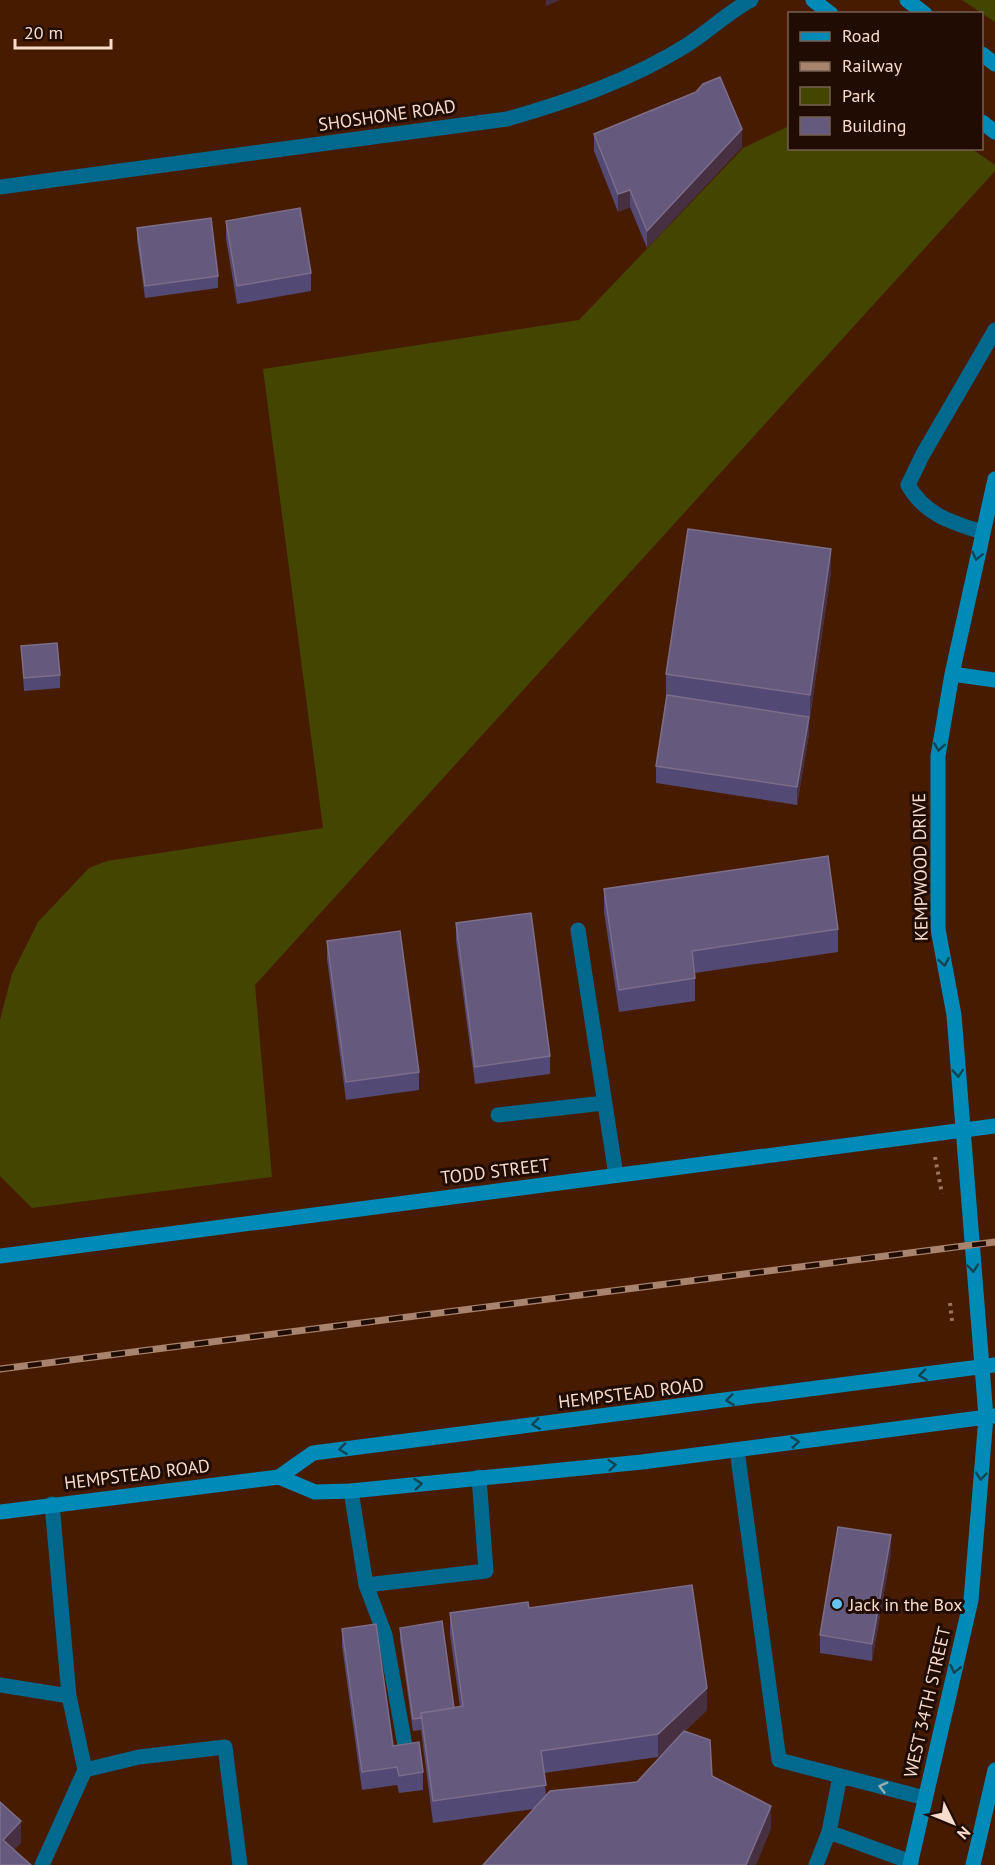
<svg xmlns="http://www.w3.org/2000/svg" width="995" height="1865" font-family="'PT Sans',sans-serif">
	<rect width="100%" height="100%" fill="#471b00"/>
	<!-- green -->
	<path fill="#444501" d="M 962,0 L 995,0 L 995,22 Z
		M 789,126 L 790,148 L 972,149 L 995,165 L 995,171 L 255,985 L 272,1177 L 32,1208 L 0,1176 L 0,1020 L 12,974 L 38,922 L 89,868 L 107,861 L 323,828 L 263,369 L 579,320 L 743,148 Z"/>
	<g fill="none" stroke-linecap="round" stroke-linejoin="round">
		<!-- path -->
		<path stroke="#9b755f" stroke-width="4" stroke-dasharray="3 4.5" stroke-linecap="butt" d="M 935,1157 L 942,1194
			M 950,1303 L 952,1321"/>
		<!-- lane -->
		<path stroke="#00698d" stroke-width="15" d="M 982,532 C 951,522 925,515 908,485 L 923,454 L 995,330
			M 578,930 L 616,1175
			M 498,1115 L 604,1103
			M 737,1450 L 779,1760 L 925,1798
			M 351,1491 L 366,1585 L 486,1571 L 479,1477
			M 366,1585 L 385,1635 L 406,1751
			M 0,1685 L 69,1696 L 52,1504
			M 69,1696 L 85,1770 L 139,1757 L 225,1747 L 240,1865
			M 829,1832 L 911,1862
			M 42,1865 L 85,1770
			M 816,1865 L 829,1832 L 840,1776"/>
		<!-- street -->
		<path stroke="#00698d" stroke-width="15" d="M 0,187 L 507,119 C 570,101 631,80 687,45 C 709,31 728,12 751,0"/>
		<!-- secondary -->
		<path stroke="#008ab8" stroke-width="15" d="M 813,0 L 831,14
			M 907,0 L 925,14
			M 982,54 L 995,64
			M 982,122 L 995,132
			M 952,674 L 995,680
			M 0,1256 L 995,1126
			M 279,1477 L 315,1492 L 351,1491 L 642,1462 L 995,1416
			M 0,1512 L 279,1477 L 313,1453 L 995,1365
			M 910,1865 L 971,1600 L 986,1417 L 954,1015 L 938,929 L 938,756 L 952,674 L 995,479
			M 973,1865 L 995,1770"/>
		<!-- rail casing -->
		<g stroke="#a8836e" stroke-width="7">
			<path id="rail" d="M 0,1369 L 995,1242"/>
		</g>
		<!-- rail -->
		<use href="#rail" stroke="#200c03" stroke-width="4.5" stroke-dasharray="14" stroke-linecap="butt"/>
	</g>
	<!-- wall -->
	<path fill="#534975" fill-rule="evenodd" d="M 594,134 L 742,147 L 647,248 L 630,207 L 618,212 L 594,151 Z
		M 226,221 L 311,273 L 311,291 L 237,304 L 226,239 Z
		M 137,228 L 218,276 L 218,288 L 145,298 L 137,240 Z
		M 831,572 L 810,717 L 809,717 L 809,734 L 797,805 L 656,783 L 656,766 L 666,697 L 666,674 Z
		M 21,646 L 60,675 L 60,688 L 24,691 Z
		M 604,889 L 838,929 L 838,952 L 695,973 L 695,1001 L 619,1012 L 604,912 Z
		M 456,923 L 550,1056 L 550,1074 L 475,1084 L 456,941 Z
		M 327,941 L 419,1072 L 419,1090 L 346,1100 L 327,959 Z
		M 891,1553 L 872,1661 L 820,1653 L 820,1635 Z
		M 529,1608 L 707,1710 L 684,1732 L 712,1776 L 771,1829 L 534,1809 L 433,1823 L 421,1730 L 413,1731 L 400,1640 L 400,1628 L 454,1708 L 460,1707 L 450,1635 L 450,1613 ZM 673,1743 L 637,1782 L 546,1796 L 544,1773 L 658,1757 Z
		M 342,1629 L 393,1746 L 423,1772 L 423,1790 L 399,1793 L 397,1785 L 362,1790 L 342,1646 Z"/>
	<!-- shaded-wall -->
	<path fill="#473042" d="M 546,0 L 560,0 L 546,6 Z
		M 742,129 L 742,147 L 647,248 L 647,231 Z
		M 630,190 L 630,207 L 618,212 L 618,194 Z
		M 831,549 L 831,572 L 810,717 L 810,695 Z
		M 809,717 L 809,734 L 797,805 L 797,787 Z
		M 891,1535 L 891,1553 L 872,1661 L 872,1644 Z
		M 707,1688 L 707,1710 L 658,1757 L 658,1734 Z
		M 771,1806 L 771,1829 L 756,1865 L 746,1865 Z
		M 21,1821 L 21,1843 L 3,1862 L 3,1840 Z"/>
	<!-- building -->
	<path fill="#65597e" stroke="#7c6d8a" stroke-width="1.5" d="M 720,77 L 742,129 L 647,231 L 630,190 L 618,194 L 594,134 L 696,92 L 703,84 Z
		M 300,208 L 311,273 L 237,286 L 226,221 Z
		M 211,218 L 218,276 L 145,286 L 137,228 Z
		M 688,529 L 831,549 L 810,695 L 666,674 Z
		M 57,643 L 60,675 L 24,678 L 21,646 Z
		M 667,695 L 809,717 L 797,787 L 656,766 Z
		M 828,856 L 838,929 L 692,951 L 695,978 L 619,990 L 604,889 Z
		M 531,913 L 550,1056 L 475,1067 L 456,923 Z
		M 400,931 L 419,1072 L 346,1082 L 327,941 Z
		M 838,1527 L 891,1535 L 872,1644 L 820,1635 Z
		M 692,1585 L 707,1688 L 658,1734 L 541,1751 L 546,1785 L 433,1801 L 421,1713 L 463,1706 L 450,1613 L 528,1602 L 529,1608 Z
		M 442,1621 L 454,1708 L 421,1713 L 421,1718 L 413,1719 L 400,1628 Z
		M 376,1624 L 393,1746 L 419,1742 L 423,1772 L 399,1776 L 397,1767 L 362,1772 L 342,1629 Z
		M 684,1731 L 710,1740 L 712,1776 L 771,1806 L 746,1865 L 483,1865 L 550,1791 L 637,1782 Z
		M 0,1802 L 21,1821 L 3,1840 L 31,1865 L 0,1865 Z"/>
	<!-- one-way arrows -->
	<defs><path id="oneway-chevron" d="M-2-3.5L2.5 0L-2 3.5" fill="none" stroke-width="1.6" stroke-linecap="round" stroke-linejoin="round" transform="scale(1.5)"/></defs>
	<g stroke="#124554">
		<use href="#oneway-chevron" transform="translate(977 556) rotate(102)"/>
		<use href="#oneway-chevron" transform="translate(939 747) rotate(99)"/>
		<use href="#oneway-chevron" transform="translate(944 962) rotate(80)"/>
		<use href="#oneway-chevron" transform="translate(958 1073) rotate(86)"/>
		<use href="#oneway-chevron" transform="translate(973 1268) rotate(85)"/>
		<use href="#oneway-chevron" transform="translate(923 1375) rotate(173)"/>
		<use href="#oneway-chevron" transform="translate(730 1400) rotate(173)"/>
		<use href="#oneway-chevron" transform="translate(536 1424) rotate(173)"/>
		<use href="#oneway-chevron" transform="translate(795 1442) rotate(-7)"/>
		<use href="#oneway-chevron" transform="translate(343 1449) rotate(173)"/>
		<use href="#oneway-chevron" transform="translate(612 1465) rotate(-5)"/>
		<use href="#oneway-chevron" transform="translate(981 1476) rotate(95)"/>
		<use href="#oneway-chevron" transform="translate(418 1484) rotate(-6)"/>
		<use href="#oneway-chevron" transform="translate(955 1669) rotate(103)"/>
	</g>
	<use stroke="#95adb2" href="#oneway-chevron" transform="translate(883 1787) rotate(-165)"/>
	<!-- markers -->
	<circle fill="#67c4f0" stroke="#200c03" stroke-width="2" cx="837" cy="1604" r="6"/>
	<g text-anchor="middle" dominant-baseline="central" stroke-width="6" stroke-linejoin="round" paint-order="stroke">
		<!-- street labels -->
		<g font-size="18" fill="#f9dbcb" stroke="#200c03">
			<text transform="translate(387 115) rotate(-8)">SHOSHONE ROAD</text>
			<text transform="translate(920 867) rotate(-91)">KEMPWOOD DRIVE</text>
			<text transform="translate(495 1171) rotate(-7)">TODD STREET</text>
			<text transform="translate(631 1393) rotate(-7)">HEMPSTEAD ROAD</text>
			<text transform="translate(137 1474) rotate(-7)">HEMPSTEAD ROAD</text>
			<text transform="translate(927 1702) rotate(-77)">WEST 34TH STREET</text>
		</g>
		<!-- poi labels -->
		<g font-size="18" fill="#f9dbcb" stroke="#200c03" text-anchor="start">
			<text x="849" y="1604">Jack in the Box</text>
		</g>
	</g>
	<!-- legend -->
	<rect x="788" y="12" width="195" height="138" fill="#200c03" stroke="#775f53" stroke-width="1.5"/>
	<rect x="800" y="32" width="30" height="9" fill="#008ab8" stroke="#775f53" stroke-width="1.5"/>
	<text x="842" y="42" font-size="18" fill="#f9dbcb">Road</text>
	<rect x="800" y="62" width="30" height="9" fill="#a8836e" stroke="#775f53" stroke-width="1.5"/>
	<text x="842" y="72" font-size="18" fill="#f9dbcb">Railway</text>
	<rect x="800" y="87" width="30" height="18" fill="#444501" stroke="#775f53" stroke-width="1.5"/>
	<text x="842" y="102" font-size="18" fill="#f9dbcb">Park</text>
	<rect x="800" y="117" width="30" height="18" fill="#65597e" stroke="#775f53" stroke-width="1.5"/>
	<text x="842" y="132" font-size="18" fill="#f9dbcb">Building</text>
	<!-- north arrow -->
	<g transform="translate(953 1823) rotate(133)" stroke="#200c03" stroke-width="4.5" paint-order="stroke">
	<path d="M0-4.5L10 22L0 15L-10 22Z" fill="#f9dbcb"/>
	<text y="-9" font-size="16" font-weight="bold" text-anchor="middle" fill="#f9dbcb">N</text>
	</g>
	<!-- scale -->
	<path d="M15 39v9h96v-9" fill="none" stroke="#f9dbcb" stroke-width="3"/>
	<text x="24" y="39" font-size="18" fill="#f9dbcb" stroke="#200c03" stroke-width="4.5" paint-order="stroke">20 m</text>
</svg>
